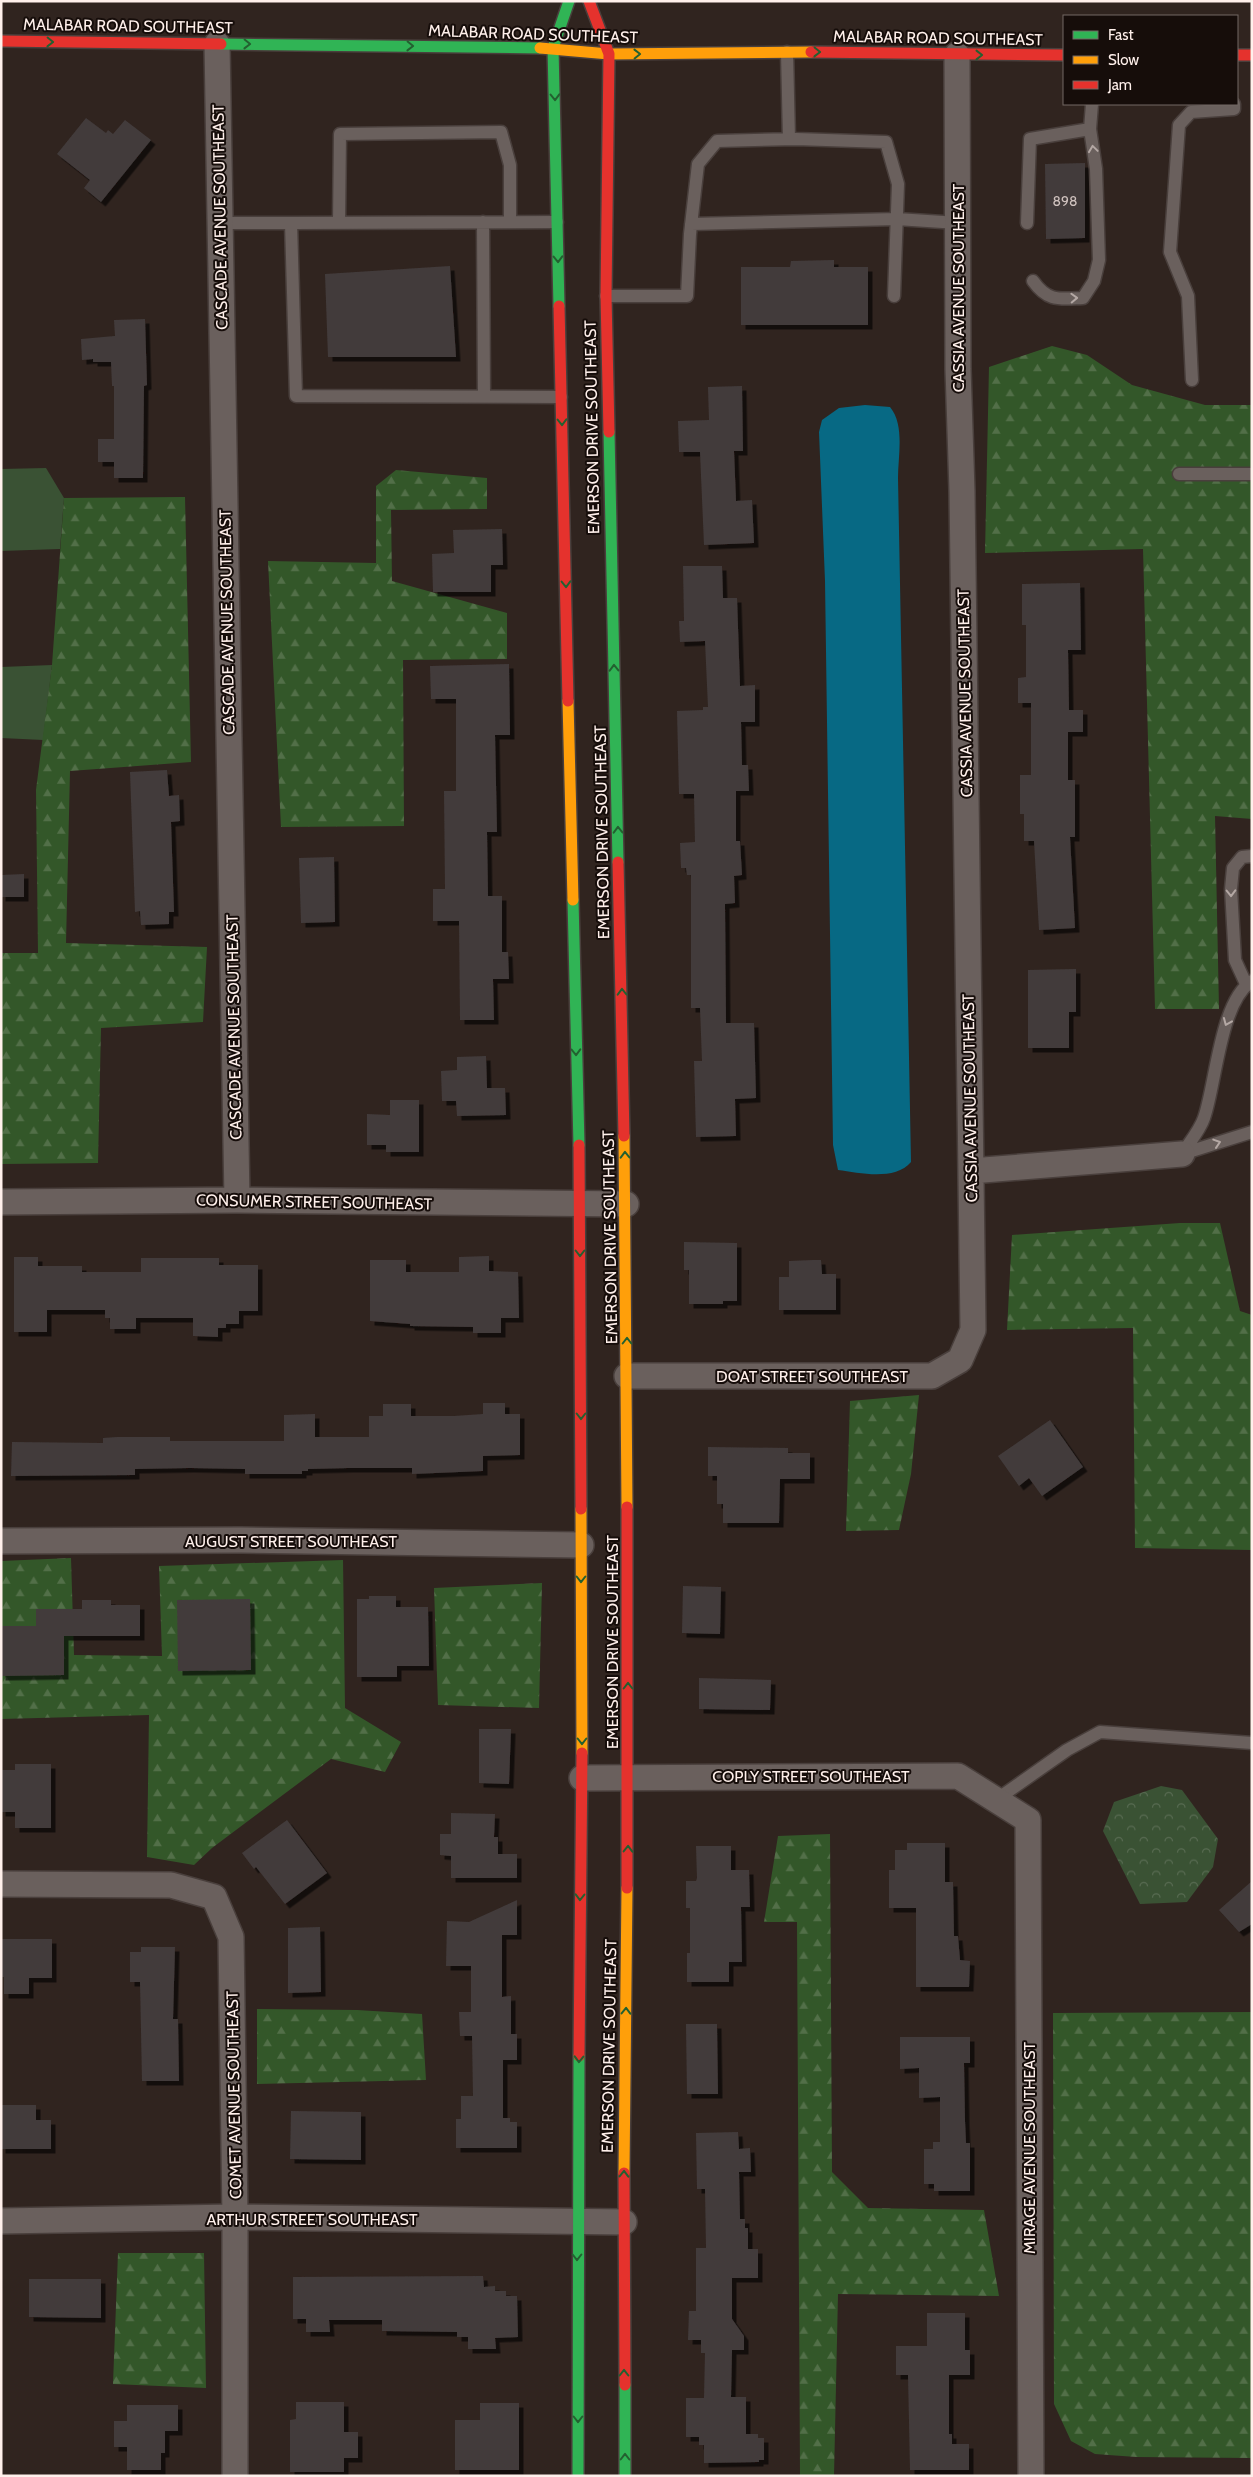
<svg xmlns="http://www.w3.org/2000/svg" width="1253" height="2477" font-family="Cabin,sans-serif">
	<defs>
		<pattern id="forest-firs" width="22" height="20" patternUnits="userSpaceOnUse" patternTransform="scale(1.25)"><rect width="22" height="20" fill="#335729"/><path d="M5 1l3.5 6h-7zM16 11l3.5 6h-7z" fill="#526f48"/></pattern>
		<pattern id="park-crowns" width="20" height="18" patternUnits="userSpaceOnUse" patternTransform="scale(1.25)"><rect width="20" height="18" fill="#3a5234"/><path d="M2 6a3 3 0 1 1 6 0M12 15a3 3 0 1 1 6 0" fill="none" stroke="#586b52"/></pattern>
		<filter id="shadow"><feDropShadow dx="4.5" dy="4.5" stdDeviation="0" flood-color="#0009"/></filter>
	</defs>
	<rect width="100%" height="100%" fill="#30241f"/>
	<!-- grass -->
	<path fill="#3a5234" d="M 46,468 L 64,498 L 60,549 L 1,551 L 1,469 Z
		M 52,665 L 43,740 L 1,738 L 1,667 Z"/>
	<!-- forest -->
	<path fill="url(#forest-firs)" d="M 1052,346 L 1087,355 L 1132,385 L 1205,405 L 1252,405 L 1252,819 L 1215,816 L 1219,1009 L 1155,1009 L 1143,549 L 985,553 L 989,367 Z
		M 396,470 L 487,478 L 487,509 L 391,510 L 392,581 L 507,613 L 507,659 L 403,660 L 404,826 L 281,827 L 268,561 L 376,563 L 376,486 Z
		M 185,497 L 191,762 L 70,771 L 66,943 L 207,947 L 203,1022 L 101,1028 L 98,1163 L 1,1164 L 1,953 L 38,953 L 36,790 L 52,665 L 64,498 Z
		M 1180,1223 L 1220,1223 L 1240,1311 L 1252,1315 L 1252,1550 L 1135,1548 L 1133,1328 L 1007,1330 L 1012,1235 Z
		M 919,1395 L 911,1474 L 899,1530 L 846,1531 L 850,1401 Z
		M 71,1558 L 74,1655 L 162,1656 L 159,1566 L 343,1560 L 345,1708 L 401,1742 L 385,1772 L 331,1759 L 212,1848 L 194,1865 L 147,1857 L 149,1715 L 1,1719 L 1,1561 Z
		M 542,1583 L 539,1708 L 438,1705 L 434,1588 Z
		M 830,1834 L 832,2172 L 868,2208 L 984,2210 L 999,2296 L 838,2294 L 834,2476 L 800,2476 L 797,1922 L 764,1922 L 778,1836 Z
		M 257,2009 L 357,2010 L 422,2014 L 426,2080 L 257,2084 Z
		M 1252,2012 L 1252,2458 L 1136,2457 L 1095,2454 L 1071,2441 L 1054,2404 L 1053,2013 Z
		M 118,2253 L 204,2253 L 206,2388 L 113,2384 Z"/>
	<!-- park -->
	<path fill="url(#park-crowns)" d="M 1161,1786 L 1182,1790 L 1218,1839 L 1213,1867 L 1187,1902 L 1140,1904 L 1103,1831 L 1114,1802 Z"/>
	<!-- water -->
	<path fill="#076984" d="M 865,405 L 890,407 C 905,425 898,456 898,478 L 911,1162 C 895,1181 860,1173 838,1170 L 833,1145 L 825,581 L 819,432 L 822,420 L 839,408 Z"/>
	<!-- building -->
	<path fill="#423b3b" filter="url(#shadow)" d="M 86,118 L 106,133 L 108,130 L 113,134 L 125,120 L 151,140 L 101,202 L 84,188 L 90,180 L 57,154 Z
		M 1085,163 L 1085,238 L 1046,239 L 1045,164 Z
		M 834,260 L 834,267 L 868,267 L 868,325 L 741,325 L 741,267 L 790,267 L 791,261 Z
		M 450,266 L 456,357 L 328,357 L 325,274 Z
		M 145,319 L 147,385 L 144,386 L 143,478 L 114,478 L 114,462 L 98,462 L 98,439 L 114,439 L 114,386 L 112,386 L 111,362 L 93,362 L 93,359 L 82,360 L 81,339 L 115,336 L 114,320 Z
		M 742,386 L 743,451 L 734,451 L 736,501 L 752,500 L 754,543 L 704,545 L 700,452 L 679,452 L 678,421 L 709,420 L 708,387 Z
		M 502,529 L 503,565 L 491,565 L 491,592 L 433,592 L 432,554 L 454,553 L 453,530 Z
		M 683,566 L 722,566 L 723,598 L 737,598 L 740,686 L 755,685 L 755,722 L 741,722 L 742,765 L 748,765 L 749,791 L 736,791 L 736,841 L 740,841 L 742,875 L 734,876 L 735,903 L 725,904 L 726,1023 L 754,1023 L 756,1098 L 735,1099 L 736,1136 L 696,1137 L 694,1061 L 702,1061 L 700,1008 L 691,1008 L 691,875 L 687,875 L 686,868 L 681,868 L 680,843 L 695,842 L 694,794 L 679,794 L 677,711 L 703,710 L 703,707 L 708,707 L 705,641 L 680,642 L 679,621 L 684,621 Z
		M 1080,583 L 1081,650 L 1068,650 L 1069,710 L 1083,710 L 1083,732 L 1068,732 L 1068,780 L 1075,780 L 1075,837 L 1070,837 L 1075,928 L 1039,930 L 1034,841 L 1024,841 L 1024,814 L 1020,814 L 1020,775 L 1031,775 L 1031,703 L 1018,703 L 1018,678 L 1026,677 L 1026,625 L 1022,625 L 1022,584 Z
		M 509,664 L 510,735 L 495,735 L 497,832 L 487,832 L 488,896 L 502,896 L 502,952 L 508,952 L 509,979 L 493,979 L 494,1020 L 460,1020 L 459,921 L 433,921 L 433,889 L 445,889 L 444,791 L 456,791 L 456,699 L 431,699 L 430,666 Z
		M 167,770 L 169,796 L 179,795 L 180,821 L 171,822 L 174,912 L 169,912 L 169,924 L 141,925 L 140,911 L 135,912 L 130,772 Z
		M 334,857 L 335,922 L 301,923 L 299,858 Z
		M 24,874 L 24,897 L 1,897 L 1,875 Z
		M 1076,969 L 1076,1012 L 1069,1012 L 1069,1048 L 1028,1048 L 1028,970 Z
		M 486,1056 L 487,1088 L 505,1088 L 506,1115 L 457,1116 L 456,1101 L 442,1101 L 441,1071 L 457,1070 L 457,1057 Z
		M 390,1100 L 419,1100 L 419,1152 L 386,1152 L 386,1145 L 367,1145 L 367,1114 L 390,1115 Z
		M 684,1242 L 737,1243 L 737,1301 L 723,1301 L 723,1304 L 689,1304 L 689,1270 L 684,1270 Z
		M 489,1256 L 489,1271 L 518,1272 L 519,1318 L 501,1318 L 501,1333 L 473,1333 L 473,1327 L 410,1326 L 410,1324 L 370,1321 L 370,1260 L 406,1260 L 406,1272 L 459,1272 L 459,1257 Z
		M 14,1257 L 38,1257 L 38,1266 L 82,1266 L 82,1272 L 141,1272 L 141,1258 L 219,1258 L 219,1265 L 258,1265 L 258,1311 L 239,1311 L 239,1324 L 226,1324 L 226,1328 L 218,1328 L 218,1337 L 193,1336 L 193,1318 L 136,1318 L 136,1329 L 110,1329 L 110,1318 L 105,1318 L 105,1310 L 47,1310 L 47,1332 L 14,1332 Z
		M 813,1260 L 821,1260 L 822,1274 L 836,1274 L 836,1310 L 779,1310 L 779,1277 L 789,1277 L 789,1261 Z
		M 483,1403 L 505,1403 L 505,1414 L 520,1414 L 520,1455 L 483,1456 L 483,1471 L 412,1474 L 412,1468 L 349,1468 L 308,1469 L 308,1471 L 302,1471 L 302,1474 L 245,1474 L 245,1469 L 190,1468 L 135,1469 L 135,1475 L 11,1476 L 12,1442 L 103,1443 L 103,1438 L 117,1437 L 170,1437 L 170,1441 L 284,1441 L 284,1415 L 315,1414 L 315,1437 L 369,1437 L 369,1416 L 383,1416 L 383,1404 L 411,1404 L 411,1416 L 454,1416 L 483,1414 Z
		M 1050,1420 L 1083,1467 L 1042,1496 L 1029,1478 L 1019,1486 L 998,1456 Z
		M 708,1447 L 788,1448 L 788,1453 L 810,1453 L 810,1479 L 780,1479 L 779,1523 L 723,1523 L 723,1504 L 717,1504 L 717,1476 L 708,1476 Z
		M 683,1586 L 721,1587 L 720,1634 L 682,1633 Z
		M 369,1596 L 396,1596 L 396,1607 L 428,1607 L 429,1666 L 397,1666 L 397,1677 L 357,1677 L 357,1599 L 369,1599 Z
		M 250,1599 L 251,1670 L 178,1671 L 177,1600 Z
		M 82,1600 L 111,1600 L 111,1605 L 140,1605 L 140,1636 L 64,1636 L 64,1675 L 1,1676 L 1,1626 L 36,1626 L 36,1609 L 82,1609 Z
		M 699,1678 L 771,1680 L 770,1710 L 699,1709 Z
		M 479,1729 L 511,1729 L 509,1784 L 479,1783 Z
		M 15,1764 L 51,1764 L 51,1828 L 15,1828 L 15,1812 L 1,1812 L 1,1770 L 15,1770 Z
		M 451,1813 L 495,1814 L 494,1837 L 498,1837 L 498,1854 L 517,1854 L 517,1878 L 451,1878 L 451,1856 L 440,1855 L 440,1834 L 451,1834 Z
		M 287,1820 L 327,1873 L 285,1904 L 256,1867 L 254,1869 L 242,1853 Z
		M 907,1843 L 945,1843 L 945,1882 L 953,1882 L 954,1936 L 958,1936 L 960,1960 L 970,1961 L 969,1987 L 916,1987 L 916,1908 L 889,1908 L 889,1870 L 895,1870 L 895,1850 L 907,1850 Z
		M 696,1846 L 731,1846 L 731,1870 L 749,1870 L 750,1907 L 741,1907 L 742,1962 L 729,1962 L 729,1982 L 687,1982 L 687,1953 L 690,1953 L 690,1908 L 686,1908 L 686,1881 L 696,1881 L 697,1878 Z
		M 1252,1881 L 1252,1924 L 1239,1932 L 1219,1910 Z
		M 517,1900 L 517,1935 L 502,1935 L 502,1997 L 511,1996 L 511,2034 L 517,2034 L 517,2060 L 503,2060 L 503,2118 L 510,2118 L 510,2122 L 517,2122 L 517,2148 L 456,2148 L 456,2119 L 461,2119 L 461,2096 L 473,2096 L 472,2036 L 460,2036 L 459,2012 L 471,2012 L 471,1966 L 446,1966 L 447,1921 L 469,1922 Z
		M 320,1927 L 321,1992 L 288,1993 L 288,1928 Z
		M 1,1939 L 52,1939 L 52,1978 L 29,1978 L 29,1994 L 4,1994 L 4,1977 L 1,1977 Z
		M 141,1947 L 175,1947 L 173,2019 L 178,2019 L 179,2081 L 142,2081 L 140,1982 L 130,1982 L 130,1952 L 141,1952 Z
		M 686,2024 L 717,2024 L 718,2094 L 687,2094 Z
		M 900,2037 L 970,2037 L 970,2063 L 964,2063 L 965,2121 L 966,2143 L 970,2143 L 970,2191 L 934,2191 L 934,2184 L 924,2184 L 924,2149 L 933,2149 L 933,2142 L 940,2142 L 940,2097 L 919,2098 L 919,2068 L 900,2069 Z
		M 1,2105 L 36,2105 L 36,2120 L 51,2120 L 51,2149 L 1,2149 Z
		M 291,2111 L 361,2112 L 361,2160 L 290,2159 Z
		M 738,2132 L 739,2149 L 750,2148 L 751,2172 L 739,2172 L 740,2219 L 745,2219 L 745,2228 L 748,2228 L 748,2249 L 758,2249 L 758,2278 L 732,2278 L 732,2319 L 744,2336 L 744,2350 L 732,2350 L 731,2397 L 746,2397 L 746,2434 L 758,2434 L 758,2438 L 764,2438 L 764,2460 L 759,2460 L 759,2462 L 704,2463 L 704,2445 L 699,2445 L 699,2437 L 686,2437 L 686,2398 L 704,2398 L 705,2353 L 701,2353 L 701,2340 L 688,2340 L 689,2311 L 696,2311 L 696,2248 L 706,2248 L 705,2189 L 697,2189 L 696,2133 Z
		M 483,2276 L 484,2287 L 495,2286 L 495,2291 L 506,2291 L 506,2296 L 517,2296 L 518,2337 L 495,2338 L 496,2349 L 468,2349 L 468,2337 L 457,2337 L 457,2332 L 382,2331 L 382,2320 L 329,2320 L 330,2332 L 306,2332 L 306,2319 L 293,2319 L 293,2277 Z
		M 29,2279 L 101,2279 L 101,2318 L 29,2317 Z
		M 927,2313 L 965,2313 L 965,2350 L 970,2350 L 970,2375 L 949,2375 L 949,2434 L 952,2434 L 952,2444 L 969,2444 L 969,2470 L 910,2470 L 908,2375 L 896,2375 L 896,2346 L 927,2346 Z
		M 296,2402 L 344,2402 L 344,2432 L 358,2432 L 358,2458 L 344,2458 L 344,2472 L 290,2472 L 290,2420 L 296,2419 Z
		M 480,2403 L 519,2403 L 519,2470 L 455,2470 L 455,2420 L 480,2420 Z
		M 127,2405 L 178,2405 L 178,2431 L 165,2431 L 165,2453 L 161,2453 L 161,2470 L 127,2470 L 127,2447 L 114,2447 L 114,2421 L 127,2421 Z"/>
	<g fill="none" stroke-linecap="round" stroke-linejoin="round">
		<!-- lane casing -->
		<g stroke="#493f3c" stroke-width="15">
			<path id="lane" d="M 787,52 L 789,139
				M 483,222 L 484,396
				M 221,223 L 291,223 L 296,396 L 561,397
				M 291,223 L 557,222
				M 339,223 L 340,134 L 501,132 L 510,165 L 510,221
				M 1027,223 L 1030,139 L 1090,129 L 1092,104
				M 691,224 L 897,219 L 958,223
				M 1033,281 C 1048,302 1059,299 1083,298 L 1094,281 L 1099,260 L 1096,169 L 1090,129
				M 606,296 L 687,296 L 690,234 L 698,164 L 717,141 L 796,139 L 886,142 L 898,184 L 894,296
				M 1192,380 L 1188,296 L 1170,252 L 1179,125 L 1191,112 L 1234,109 L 1234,104
				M 1179,474 L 1252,474
				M 1246,984 L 1235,960 L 1231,889 L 1233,868 L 1242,857 L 1252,856
				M 1182,1154 C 1189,1143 1200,1130 1204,1118 C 1216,1084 1220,1001 1252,981
				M 1182,1154 L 1252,1132
				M 996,1800 L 1067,1750 L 1100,1732 L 1252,1743"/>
		</g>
		<!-- street casing -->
		<g stroke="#493f3c" stroke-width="28">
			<path id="street" d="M 217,44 L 237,1200
				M 971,1171 L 1182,1154
				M 1,1202 L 237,1200 L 626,1204
				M 627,1376 L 932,1376 L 960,1360 L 973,1330 L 962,491 L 958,369 L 957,55
				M 1,1541 L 241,1540 L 581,1545
				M 582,1778 L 958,1776 L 1028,1820 L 1031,2476
				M 1,1884 L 171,1885 L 214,1897 L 231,1937 L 235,2217 L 235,2476
				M 1,2221 L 235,2217 L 624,2222"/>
		</g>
		<!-- fast casing -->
		<g stroke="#493f3c" stroke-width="14">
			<path id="fast" d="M 221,44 L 540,48
				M 559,306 L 553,48 L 569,1
				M 609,432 L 618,862
				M 573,900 L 579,1145
				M 625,2385 L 625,2476
				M 578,2476 L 579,2056"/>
		</g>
		<!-- slow casing -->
		<g stroke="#493f3c" stroke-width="14">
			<path id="slow" d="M 540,48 L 609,54 L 811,52
				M 568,701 L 573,900
				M 624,1136 L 627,1507
				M 581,1509 L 582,1753
				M 624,2173 L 627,1888"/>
		</g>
		<!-- jam casing -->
		<g stroke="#493f3c" stroke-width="14">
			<path id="jam" d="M 589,1 L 609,54 L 606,296 L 609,432
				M 1,41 L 221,44
				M 811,52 L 1064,55
				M 1237,55 L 1252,55
				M 559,306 L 568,701
				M 618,862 L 624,1136
				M 579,1145 L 581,1509
				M 627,1888 L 627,1507
				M 579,2056 L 582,1753
				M 624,2173 L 625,2385"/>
		</g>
		<!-- lane -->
		<use href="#lane" stroke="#6a605d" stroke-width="12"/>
		<!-- street -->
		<use href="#street" stroke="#6a605d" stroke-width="25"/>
		<!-- fast -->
		<use href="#fast" stroke="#30b455" stroke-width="11"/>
		<!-- slow -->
		<use href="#slow" stroke="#ff9f0a" stroke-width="11"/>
		<!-- jam -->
		<use href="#jam" stroke="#e5322d" stroke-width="11"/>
	</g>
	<!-- one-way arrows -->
	<defs><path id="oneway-chevron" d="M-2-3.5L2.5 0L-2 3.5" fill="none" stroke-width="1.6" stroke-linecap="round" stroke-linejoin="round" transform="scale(1.25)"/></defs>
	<g stroke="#236030">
		<use href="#oneway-chevron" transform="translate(50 42) rotate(1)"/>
		<use href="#oneway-chevron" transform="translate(247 44) rotate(1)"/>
		<use href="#oneway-chevron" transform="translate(410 46) rotate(1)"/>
		<use href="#oneway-chevron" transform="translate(817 52) rotate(1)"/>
		<use href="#oneway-chevron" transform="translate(637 54) rotate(-1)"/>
		<use href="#oneway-chevron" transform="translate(979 55)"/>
		<use href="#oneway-chevron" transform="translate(555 97) rotate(89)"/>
		<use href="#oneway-chevron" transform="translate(558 259) rotate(89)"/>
		<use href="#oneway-chevron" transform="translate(562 422) rotate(89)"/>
		<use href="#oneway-chevron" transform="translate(566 584) rotate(89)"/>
		<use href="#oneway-chevron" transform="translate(614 668) rotate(-91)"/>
		<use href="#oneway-chevron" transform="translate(618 830) rotate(-91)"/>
		<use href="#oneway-chevron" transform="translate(622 992) rotate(-91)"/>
		<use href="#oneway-chevron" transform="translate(576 1052) rotate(89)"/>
		<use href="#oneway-chevron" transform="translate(625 1155) rotate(-91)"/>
		<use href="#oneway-chevron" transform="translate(580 1253) rotate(90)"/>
		<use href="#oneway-chevron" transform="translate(627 1341) rotate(-90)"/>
		<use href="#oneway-chevron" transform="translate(581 1416) rotate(90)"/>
		<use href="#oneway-chevron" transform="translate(581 1579) rotate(90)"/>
		<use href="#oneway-chevron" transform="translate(628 1686) rotate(-90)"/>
		<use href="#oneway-chevron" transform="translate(582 1741) rotate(90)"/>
		<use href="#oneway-chevron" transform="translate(628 1849) rotate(-89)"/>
		<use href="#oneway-chevron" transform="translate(580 1897) rotate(91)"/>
		<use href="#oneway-chevron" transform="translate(626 2011) rotate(-89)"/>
		<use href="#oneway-chevron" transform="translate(579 2059) rotate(91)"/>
		<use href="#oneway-chevron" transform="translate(624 2174) rotate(-89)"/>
		<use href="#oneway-chevron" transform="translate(577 2257) rotate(90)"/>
		<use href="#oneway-chevron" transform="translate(624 2373) rotate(-90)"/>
		<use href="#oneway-chevron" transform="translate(578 2419) rotate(90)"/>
		<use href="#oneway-chevron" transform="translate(625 2457) rotate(-90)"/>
	</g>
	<g stroke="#b4a8a4">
		<use href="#oneway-chevron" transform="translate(1093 149) rotate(-98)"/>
		<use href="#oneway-chevron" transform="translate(1074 298) rotate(-2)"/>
		<use href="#oneway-chevron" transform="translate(1231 893) rotate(89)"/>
		<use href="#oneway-chevron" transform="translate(1227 1022) rotate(113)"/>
		<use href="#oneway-chevron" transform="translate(1217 1143) rotate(-18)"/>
	</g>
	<g text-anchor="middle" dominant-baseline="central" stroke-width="4" stroke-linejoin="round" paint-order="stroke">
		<!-- number labels -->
		<g font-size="14" fill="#d0c3bf">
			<text x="1065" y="201">898</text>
		</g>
		<!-- street labels -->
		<g font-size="16" fill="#fff0eb" stroke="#160d0a">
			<text transform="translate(128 26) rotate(1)">MALABAR ROAD SOUTHEAST</text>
			<text transform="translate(533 34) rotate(2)">MALABAR ROAD SOUTHEAST</text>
			<text transform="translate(938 38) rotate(1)">MALABAR ROAD SOUTHEAST</text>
			<text transform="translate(220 217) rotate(-91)">CASCADE AVENUE SOUTHEAST</text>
			<text transform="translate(958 288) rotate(-90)">CASSIA AVENUE SOUTHEAST</text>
			<text transform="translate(592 427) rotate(-91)">EMERSON DRIVE SOUTHEAST</text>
			<text transform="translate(227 622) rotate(-91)">CASCADE AVENUE SOUTHEAST</text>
			<text transform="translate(965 693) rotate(-91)">CASSIA AVENUE SOUTHEAST</text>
			<text transform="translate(602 832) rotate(-91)">EMERSON DRIVE SOUTHEAST</text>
			<text transform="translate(234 1027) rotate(-91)">CASCADE AVENUE SOUTHEAST</text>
			<text transform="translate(970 1098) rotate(-91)">CASSIA AVENUE SOUTHEAST</text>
			<text transform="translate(314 1202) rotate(1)">CONSUMER STREET SOUTHEAST</text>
			<text transform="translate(610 1237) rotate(-91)">EMERSON DRIVE SOUTHEAST</text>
			<text x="812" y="1376">DOAT STREET SOUTHEAST</text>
			<text x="291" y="1541">AUGUST STREET SOUTHEAST</text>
			<text transform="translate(612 1642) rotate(-90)">EMERSON DRIVE SOUTHEAST</text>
			<text x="811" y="1776">COPLY STREET SOUTHEAST</text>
			<text transform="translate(609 2046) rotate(-89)">EMERSON DRIVE SOUTHEAST</text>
			<text transform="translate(234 2095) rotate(-91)">COMET AVENUE SOUTHEAST</text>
			<text transform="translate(1029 2148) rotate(-90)">MIRAGE AVENUE SOUTHEAST</text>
			<text x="312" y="2219">ARTHUR STREET SOUTHEAST</text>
		</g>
	</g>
	<!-- border -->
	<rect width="1253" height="2477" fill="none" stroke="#fff0eb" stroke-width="5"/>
	<!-- legend -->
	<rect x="1063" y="15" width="175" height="90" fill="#160d0a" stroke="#736864"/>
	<rect x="1073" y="31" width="25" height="8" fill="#30b455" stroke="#736864"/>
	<text x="1108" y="40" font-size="15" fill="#fff0eb">Fast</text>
	<rect x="1073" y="56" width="25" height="8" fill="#ff9f0a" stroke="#736864"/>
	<text x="1108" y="65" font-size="15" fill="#fff0eb">Slow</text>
	<rect x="1073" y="81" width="25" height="8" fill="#e5322d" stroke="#736864"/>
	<text x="1108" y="90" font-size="15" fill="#fff0eb">Jam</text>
</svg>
